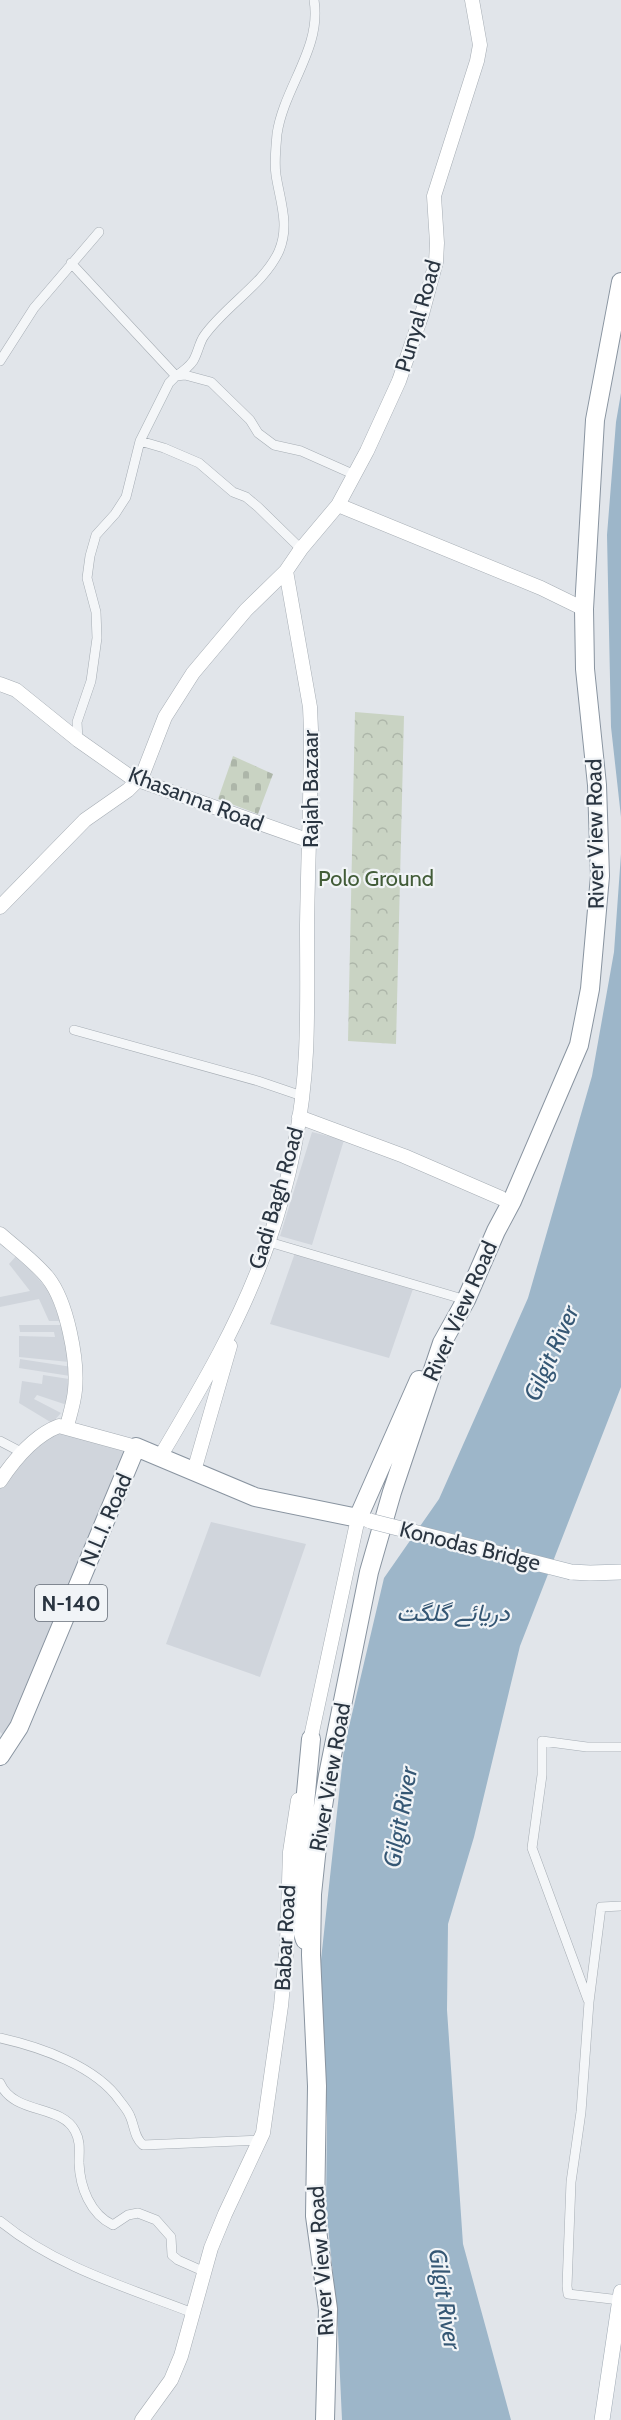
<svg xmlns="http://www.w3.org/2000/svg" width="621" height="2420" font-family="Cabin,Vazirmatn,sans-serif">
	<defs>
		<pattern id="cemetery-stones" width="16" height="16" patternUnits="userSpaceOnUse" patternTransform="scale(1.5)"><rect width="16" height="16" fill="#c9d3c3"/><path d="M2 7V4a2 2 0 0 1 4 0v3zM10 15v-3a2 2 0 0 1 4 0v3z" fill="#adb6a9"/></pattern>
		<pattern id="park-crowns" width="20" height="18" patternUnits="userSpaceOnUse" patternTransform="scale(1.5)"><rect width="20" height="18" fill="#c9d3c3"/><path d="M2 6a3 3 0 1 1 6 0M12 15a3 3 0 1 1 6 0" fill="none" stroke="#adb6a9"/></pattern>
	</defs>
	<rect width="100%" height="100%" fill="#e1e5ea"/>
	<!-- built -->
	<path fill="#d0d5dc" d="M 312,1132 L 344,1140 L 312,1245 L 280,1236 Z
		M 296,1250 L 415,1283 L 389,1358 L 270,1324 Z
		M 17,1255 L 49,1291 L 60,1321 L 49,1321 L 39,1299 L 0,1307 L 0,1297 L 30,1291 L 9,1264 Z
		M 19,1325 L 64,1325 L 69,1362 L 19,1357 L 19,1336 L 55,1337 L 54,1332 L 20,1332 Z
		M 20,1359 L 72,1367 L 70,1376 L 19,1368 Z
		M 43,1375 L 69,1379 L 67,1405 L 37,1395 L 34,1399 L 61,1413 L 52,1423 L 19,1403 L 22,1381 L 42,1384 Z
		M 51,1429 L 135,1446 L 11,1742 L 0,1732 L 0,1482 Z
		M 211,1522 L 306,1544 L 260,1677 L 166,1644 Z"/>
	<!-- cemetery -->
	<path fill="url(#cemetery-stones)" d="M 233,756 L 273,774 L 258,814 L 218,799 Z"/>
	<!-- park -->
	<path fill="url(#park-crowns)" d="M 355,712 L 404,716 L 396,1044 L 348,1041 Z"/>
	<!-- water -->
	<path fill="#9db6c9" d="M 621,393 L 621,817 L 611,727 L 607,535 L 616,422 Z
		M 621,854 L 621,1387 L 520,1646 L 474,1837 L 448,1924 L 447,2010 L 463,2244 L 511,2420 L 342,2420 L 337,2311 L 326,2209 L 327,2117 L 320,1969 L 344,1748 L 384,1578 L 439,1499 L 528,1298 L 592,1076 L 614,952 Z"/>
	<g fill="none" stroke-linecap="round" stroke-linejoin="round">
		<!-- street casing -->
		<g stroke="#a6adb4" stroke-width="10">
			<path id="street" d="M 71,263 L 176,376 C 182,372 189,367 193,361 C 198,353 199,343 204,336 C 225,306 264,284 279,251 C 290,225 280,201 276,175 C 274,162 276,147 277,134 C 284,87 322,48 314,0
				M 0,361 L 34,308 L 99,232
				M 140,441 L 164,448 L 199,463 L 233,492 L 246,497 L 258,507 L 301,549
				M 78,740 L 77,722 L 91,681 L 97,638 L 96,612 L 87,578 L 90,556 L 96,535 L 115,514 L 126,497 L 140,441 L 169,383 L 176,376 L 185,375 L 211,382 L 250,420 L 258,433 L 274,445 L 301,451 L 355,475
				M 74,1030 L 258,1081 L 302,1096
				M 269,1242 L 466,1300
				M 0,1441 L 23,1453
				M 588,2000 L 532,1848 L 542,1775 L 542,1741 L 587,1747 L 621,1747
				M 0,2038 C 40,2047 96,2066 120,2101 C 124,2106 128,2111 130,2116 C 135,2127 134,2137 143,2145 L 261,2140
				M 0,2083 C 14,2115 61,2104 75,2131 C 81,2142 79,2151 79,2163 C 80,2187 90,2214 113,2225 L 128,2215 L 138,2213 L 156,2220 L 171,2237 L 172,2255 L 178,2260 L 205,2272
				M 0,2221 C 56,2267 126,2287 193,2313
				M 620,2300 L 568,2294 L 567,2286 L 571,2182 L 581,2112 L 589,2002 L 601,1907 L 621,1906"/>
		</g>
		<!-- secondary casing -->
		<g stroke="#a6adb4" stroke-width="15">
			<path id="secondary" d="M 338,505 L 541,588 L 584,609
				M 0,684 L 16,690 L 78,740 L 132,778 L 310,841
				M 0,907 L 85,820 L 128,790 L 138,780 L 144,771 L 165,717 L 193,673 L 246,610 L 286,571 L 301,549 L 338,505 L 367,451 L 399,381 L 422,314 L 436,262 L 437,243 L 434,196 L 477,61 L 480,45 L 472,0
				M 299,1117 L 404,1156 L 501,1198
				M 0,1234 C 16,1248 35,1262 48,1278 C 67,1302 78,1360 75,1390 C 74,1402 70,1414 67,1426
				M 160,1457 C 201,1388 242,1319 268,1243 C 289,1183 303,1116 306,1052 C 308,1010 307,967 307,925 C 308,860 311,795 311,730 L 310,707 L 286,571
				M 194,1471 L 230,1346
				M 0,1481 C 14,1460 35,1435 59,1426 L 136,1447
				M 309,1746 L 358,1518 L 367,1520
				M 142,2420 L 171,2380 L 181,2356 L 211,2248 L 225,2214 L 263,2133 L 281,2006 L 287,1943 L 290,1852 L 298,1800"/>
		</g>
		<!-- primary casing -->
		<g stroke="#a1abb5" stroke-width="16">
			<path id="primary" d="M 571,1572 L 590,1573 L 621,1572
				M 602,2420 L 621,2292"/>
		</g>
		<!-- highway casing -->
		<g stroke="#8994a0" stroke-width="20">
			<path id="highway" d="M 0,1756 L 19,1727 L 136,1447 L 255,1497 L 358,1518 L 419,1380
				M 305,1940 L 299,1920 L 299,1868 L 311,1739
				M 325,2420 L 328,2309 L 315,2216 L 317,2086 L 311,1955 L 312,1894 L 318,1837 L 328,1775 L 369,1572 L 392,1492 L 442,1343 L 466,1300 L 496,1231 L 512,1201 L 579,1045 L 590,989 L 600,876 L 597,785 L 585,669 L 584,609 L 595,420 L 621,282"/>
		</g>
		<!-- street -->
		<use href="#street" stroke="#f4f6f8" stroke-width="9"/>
		<!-- secondary -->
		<use href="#secondary" stroke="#fff" stroke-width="14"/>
		<!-- primary -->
		<use href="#primary" stroke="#fff" stroke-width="15"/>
		<!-- highway -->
		<use href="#highway" stroke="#fff" stroke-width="18"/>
		<!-- primary-bridge casing -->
		<g stroke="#a1abb5" stroke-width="16" stroke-linecap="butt">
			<path id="primary-bridge" d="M 370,1521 L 571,1572"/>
		</g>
		<!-- primary-bridge -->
		<use href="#primary-bridge" stroke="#fff" stroke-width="15"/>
	</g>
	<g text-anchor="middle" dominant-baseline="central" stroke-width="4.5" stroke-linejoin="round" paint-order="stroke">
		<!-- shield labels -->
		<rect fill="#f1f4f7" stroke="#666e78" stroke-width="1.5" x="35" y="1585" width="72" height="36" rx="4.5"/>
		<g font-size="21" font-weight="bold" fill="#2a3541">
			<text x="71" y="1603">N-140</text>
		</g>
		<!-- street labels -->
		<g font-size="22" fill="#2a3541" stroke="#f1f4f7">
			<text transform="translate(418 316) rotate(-74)">Punyal Road</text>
			<text transform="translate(310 789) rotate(-90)">Rajah Bazaar</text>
			<text transform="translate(196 799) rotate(21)">Khasanna Road</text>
			<text transform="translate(595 834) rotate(-91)">River View Road</text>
			<text transform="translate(276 1198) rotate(-74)">Gadi Bagh Road</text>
			<text transform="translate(460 1311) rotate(-66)">River View Road</text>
			<text transform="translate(106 1520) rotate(-67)">N.L.I. Road</text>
			<text transform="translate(470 1546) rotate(14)">Konodas Bridge</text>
			<text transform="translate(330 1777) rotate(-80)">River View Road</text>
			<text transform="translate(285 1938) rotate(-87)">Babar Road</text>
			<text transform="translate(321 2261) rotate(-94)">River View Road</text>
		</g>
		<!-- park labels -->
		<g font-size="22" fill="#425c38" stroke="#f1f4f7">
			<text x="376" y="878">Polo Ground</text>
		</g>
		<!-- water labels -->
		<g font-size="24" font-style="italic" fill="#355774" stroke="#f1f4f7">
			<text transform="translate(551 1353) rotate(-66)">Gilgit River</text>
			<text x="453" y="1612">دریائے گلگت</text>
			<text transform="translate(400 1817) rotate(-80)">Gilgit River</text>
			<text transform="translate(445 2299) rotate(81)">Gilgit River</text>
		</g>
	</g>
</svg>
